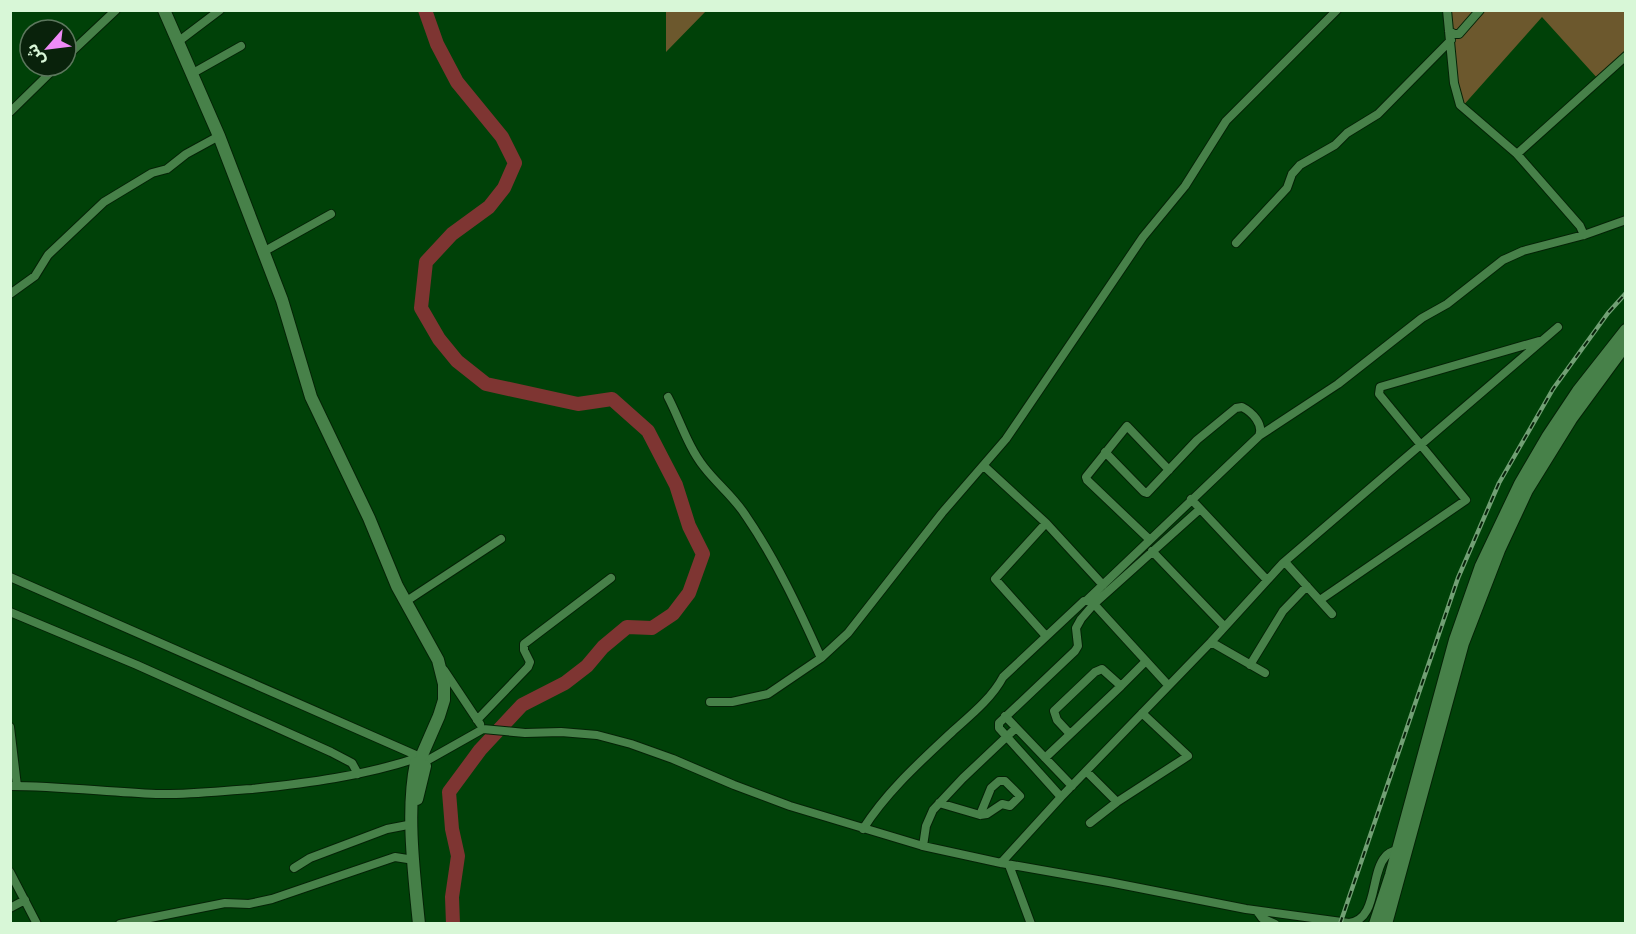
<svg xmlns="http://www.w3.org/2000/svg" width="1636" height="934" font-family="'Nunito Sans','Noto Sans Arabic',sans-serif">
	<rect width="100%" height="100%" fill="#004108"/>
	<!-- green -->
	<path fill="#6c582d" d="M 666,11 L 706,11 L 666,52 Z
		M 1443,11 L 1625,11 L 1625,50 L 1599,80 L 1542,17 L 1461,108 Z"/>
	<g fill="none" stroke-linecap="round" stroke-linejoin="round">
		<!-- river -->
		<path stroke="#7e3532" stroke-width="14" d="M 425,10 L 437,44 L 457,82 L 502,137 L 515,163 L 504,188 L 489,207 L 452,234 L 426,262 L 421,308 L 439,339 L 457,361 L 486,384 L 578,404 L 612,399 L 648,431 L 676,485 L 689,526 L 703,554 L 689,593 L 673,614 L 652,628 L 627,627 L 603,647 L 587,666 L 565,683 L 522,705 L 480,750 L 449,792 L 452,829 L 458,856 L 452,897 L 453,924"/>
		<!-- street casing -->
		<g stroke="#042306" stroke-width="10">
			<path id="street" d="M 1447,10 L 1454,83 L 1460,105 L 1517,154 L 1580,226 L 1584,235
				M 1449,31 L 1454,34 L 1459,34 L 1480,10
				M 179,41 L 220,10
				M 66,57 L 116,10
				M 193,73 L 241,46
				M 10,112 L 57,66
				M 1517,154 L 1626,56
				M 1236,243 L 1287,188 L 1292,174 L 1300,165 L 1335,145 L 1347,133 L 1378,114 L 1451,40
				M 263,252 L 331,214
				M 10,294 L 35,276 L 48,255 L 104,202 L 152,173 L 167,169 L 186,154 L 219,136
				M 668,397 C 680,420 688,447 704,467 C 717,484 734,497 746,516 C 776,560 799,609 821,658
				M 1259,436 L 1338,384 L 1422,318 L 1447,304 L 1503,260 L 1523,251 L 1584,235 L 1626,220
				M 984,466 L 1046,523
				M 1191,499 L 1267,580
				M 1150,540 L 1087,480 L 1086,477 L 1127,426 L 1169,470
				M 1152,551 L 1224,626
				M 1285,562 L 1332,614
				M 10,577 L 418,756
				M 1087,600 L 1259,436 C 1264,424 1252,412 1242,407 L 1236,408 L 1197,440 L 1147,493 L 1144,492 L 1105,452
				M 1320,600 L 1466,500 L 1379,394 L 1380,387 L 1539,341
				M 405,602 L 501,539
				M 10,612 L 137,665 L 331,752 L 352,763 L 358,774
				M 1046,636 L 995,579 L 1046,523 L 1103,585
				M 1211,642 L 1265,673
				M 1250,665 L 1283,611 L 1307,586
				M 444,670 L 480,724
				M 1121,686 L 1146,661
				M 710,702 L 732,702 L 768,694 L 821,658 L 848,633 L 942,513 L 1006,439 L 1143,237 L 1185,186 L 1226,121 L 1337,10
				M 1005,716 L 1072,786
				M 477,720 L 528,667 L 530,662 L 524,650 L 524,644 L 611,578
				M 10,727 L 17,786
				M 1045,758 L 1121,686 L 1102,669 L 1095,672 L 1054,711 L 1057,720 L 1070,734
				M 428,760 L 483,729 L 525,733 L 561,732 L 597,735 L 631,744 L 673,759 L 734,785 L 790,806 L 923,846 L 1001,863 L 1109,882 L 1246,909 L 1349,923 C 1378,920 1370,874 1385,857 C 1388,853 1393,851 1397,850
				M 1086,771 L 1117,802
				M 10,786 C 59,786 107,792 156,794 C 188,795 220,791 252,789 C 308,783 363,776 417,758
				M 1061,797 L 999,728 L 999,723 L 1075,651 L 1078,646 L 1076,628 L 1081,619 L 1094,604 L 1200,509
				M 939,803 L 980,815 L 987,814 L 1002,804 L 1010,806 L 1020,796 L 1005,781 L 999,781 L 991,788 L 980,815
				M 1090,823 L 1117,802 L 1188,756 L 1142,713
				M 863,829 C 887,791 921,761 953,731 C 971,715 992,698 1003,677 L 1084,601 L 1090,601 L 1094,604 L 1168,685
				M 923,846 L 926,826 L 933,810 L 963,778 L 1016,728
				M 1001,863 L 1061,797 L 1211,642 L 1283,563 L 1558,327
				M 1009,865 L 1031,924
				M 294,868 L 310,858 L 387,829 L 413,824
				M 10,872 L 37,924
				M 10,908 L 25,900
				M 1257,911 L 1262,918 L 1275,924
				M 120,924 L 225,903 L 249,904 L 272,899 L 395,857 L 414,860"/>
		</g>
		<!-- secondary casing -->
		<g stroke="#042306" stroke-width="14">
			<path id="secondary" d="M 164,10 L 219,136 L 282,300 L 311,397 L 369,518 L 397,586 L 438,660 L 444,684 L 444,700 L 439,716 L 422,755
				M 416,763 C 406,810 414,874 419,924
				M 417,799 L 425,766
				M 1375,924 L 1391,875 L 1455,640 L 1481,566 L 1520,484 L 1548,436 L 1578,391 L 1626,330
				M 1386,924 L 1463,643 L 1499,550 L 1527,490 L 1571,419 L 1626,344"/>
		</g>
		<!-- street -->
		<use href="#street" stroke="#478149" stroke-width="8"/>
		<!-- secondary -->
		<use href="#secondary" stroke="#478149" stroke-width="12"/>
		<!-- rail casing -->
		<g stroke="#71a074" stroke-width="4.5">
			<path id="rail" d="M 1340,924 L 1458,578 L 1499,483 L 1553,389 L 1608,313 L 1626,293"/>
		</g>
		<!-- rail -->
		<use href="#rail" stroke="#09220b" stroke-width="2" stroke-dasharray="7" stroke-linecap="butt"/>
	</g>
	<!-- border -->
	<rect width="1636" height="934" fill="none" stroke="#d8f7d7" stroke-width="24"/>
	<!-- north arrow -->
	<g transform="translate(48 48) rotate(242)"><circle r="28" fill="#09220b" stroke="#5c775d" stroke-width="1.5"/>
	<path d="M0-4.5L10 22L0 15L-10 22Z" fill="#ef8bf7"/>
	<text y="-9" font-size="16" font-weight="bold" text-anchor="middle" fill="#d8f7d7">ش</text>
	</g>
</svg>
